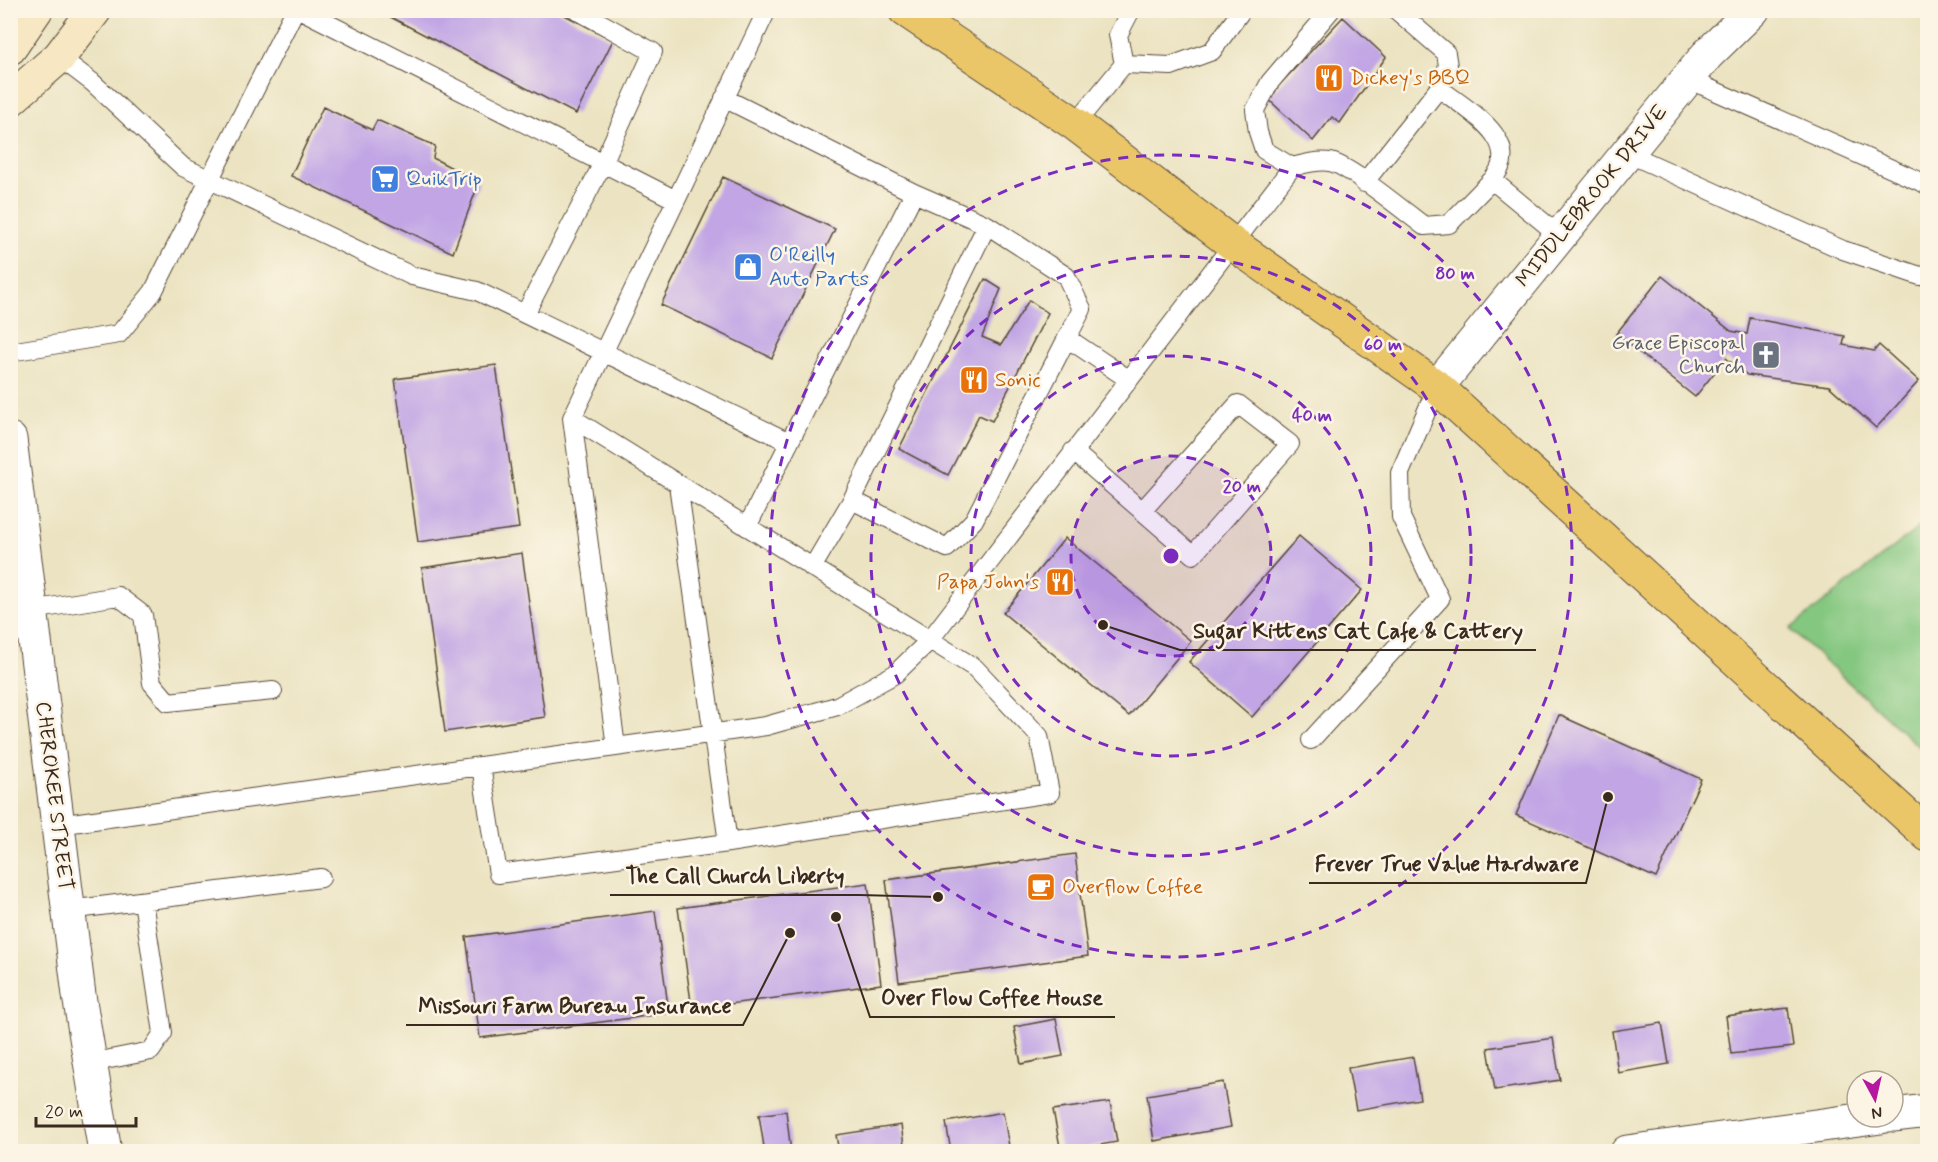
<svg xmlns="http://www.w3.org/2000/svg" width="1938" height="1162" font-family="Mynerve,sans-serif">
	<rect width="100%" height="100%" fill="#fcf5e5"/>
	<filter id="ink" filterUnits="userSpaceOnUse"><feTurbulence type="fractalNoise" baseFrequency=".0167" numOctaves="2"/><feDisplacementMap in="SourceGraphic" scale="12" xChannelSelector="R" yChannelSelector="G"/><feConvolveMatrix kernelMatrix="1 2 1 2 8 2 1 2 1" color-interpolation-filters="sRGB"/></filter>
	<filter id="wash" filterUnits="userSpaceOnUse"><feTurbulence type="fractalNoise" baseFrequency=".008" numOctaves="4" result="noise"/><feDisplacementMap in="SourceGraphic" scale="24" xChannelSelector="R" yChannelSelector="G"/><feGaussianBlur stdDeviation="1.35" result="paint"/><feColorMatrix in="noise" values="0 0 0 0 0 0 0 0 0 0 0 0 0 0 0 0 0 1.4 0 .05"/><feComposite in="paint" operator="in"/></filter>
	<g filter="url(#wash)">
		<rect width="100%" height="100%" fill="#ebe3c1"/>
		<!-- green -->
		<path fill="#84c780" stroke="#60784f" stroke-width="1.5" d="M 1927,521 L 1927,754 L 1790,629 Z"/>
		<g id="blocks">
			<!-- building -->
			<path fill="#c1a5e5" d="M 377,10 L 555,10 L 613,40 L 576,114 Z
				M 1343,17 L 1386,57 L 1340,123 L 1332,117 L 1313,141 L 1267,98 Z
				M 323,107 L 372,130 L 377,120 L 435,146 L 433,158 L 479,182 L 453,253 L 291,176 Z
				M 723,177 L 835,229 L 772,358 L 661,305 Z
				M 1662,276 L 1731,331 L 1747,334 L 1750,318 L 1845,336 L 1843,345 L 1874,351 L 1879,345 L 1919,381 L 1876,428 L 1829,386 L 1747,375 L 1726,358 L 1695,397 L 1616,334 Z
				M 985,279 L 1001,289 L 982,337 L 1001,345 L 1029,300 L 1048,313 L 992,421 L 979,415 L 948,475 L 899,449 Z
				M 496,365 L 519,528 L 418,542 L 395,379 Z
				M 1299,536 L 1362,590 L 1252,717 L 1189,662 Z
				M 1065,538 L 1191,641 L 1129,716 L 1003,613 Z
				M 522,553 L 545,717 L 445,732 L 422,568 Z
				M 1559,715 L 1701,779 L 1656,878 L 1516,815 Z
				M 1075,854 L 1088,956 L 899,982 L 886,880 Z
				M 868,883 L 881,984 L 692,1009 L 678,908 Z
				M 655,911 L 669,1013 L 480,1038 L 466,937 Z
				M 1788,1008 L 1793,1047 L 1731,1054 L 1726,1016 Z
				M 1056,1019 L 1063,1056 L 1021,1064 L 1014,1027 Z
				M 1662,1023 L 1669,1064 L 1618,1073 L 1612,1031 Z
				M 1553,1038 L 1560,1080 L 1495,1090 L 1488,1048 Z
				M 1413,1057 L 1420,1099 L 1356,1110 L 1348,1068 Z
				M 1223,1082 L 1231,1127 L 1154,1141 L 1147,1095 Z
				M 1110,1102 L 1117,1142 L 1061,1152 L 1053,1110 Z
				M 786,1111 L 791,1152 L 735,1152 L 764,1147 L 759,1115 Z
				M 1003,1112 L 1010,1152 L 951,1152 L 946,1122 Z
				M 901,1125 L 905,1152 L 839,1152 L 836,1135 Z"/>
		</g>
	</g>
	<g filter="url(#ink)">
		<use href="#blocks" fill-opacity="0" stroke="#554636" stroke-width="1.5"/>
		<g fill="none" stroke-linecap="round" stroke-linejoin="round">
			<!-- service casing -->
			<g stroke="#554636" stroke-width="20">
				<path id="service" d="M 301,10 L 676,200
					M 59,57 L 92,82 L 183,167 L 412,276 L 477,291 L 789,442
					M 1124,64 L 1171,66 L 1212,51 L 1242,10
					M 1124,64 L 1118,35 L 1131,10
					M 1688,79 L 1928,185
					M 1439,88 C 1467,110 1526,141 1492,180
					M 724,98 L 914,193 L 747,527
					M 1075,124 L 1124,64
					M 1627,153 L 1843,250 L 1920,276 L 1928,275
					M 1292,167 L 1264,150 L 1258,132 L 1255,110 L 1270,82 L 1331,10
					M 1364,183 L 1439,88 L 1448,66 L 1446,53 L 1396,10
					M 914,193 L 987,225
					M 525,314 L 603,163 L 653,52 L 577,10
					M 1067,338 L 1082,309 L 1066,276 L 987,225 L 852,500 L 947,548 L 974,520 L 1067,338 L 1128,379
					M 10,352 L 119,334 L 153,292 L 295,10
					M 572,418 L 767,10
					M 1073,451 L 1193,555 L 1290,444 L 1238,404 L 1142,511
					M 812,568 L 852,500
					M 32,610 L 118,596 L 143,615 L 152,683 L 168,702 L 273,691
					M 1311,740 L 1440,599 L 1401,517 L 1400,473 L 1437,387
					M 616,747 L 572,418 L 975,668 L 1039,736 L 1050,793 L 728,843
					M 481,766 L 498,874 L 728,843 L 678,484
					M 58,825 L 766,726 L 837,706 L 895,674 L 929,641 L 1292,167 C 1304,164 1317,160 1330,162 C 1349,165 1405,212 1424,226 L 1449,224 L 1492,180 L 1560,236
					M 69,910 L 321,878
					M 90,1063 L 151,1051 L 163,1033 L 143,901"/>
			</g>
			<!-- minor casing -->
			<g stroke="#554636" stroke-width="35">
				<path id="minor" d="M 1437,387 L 1707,55 L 1753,10
					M 10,439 L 79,995 L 105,1152
					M 1893,1115 L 1928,1111
					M 1627,1152 L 1881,1117"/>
			</g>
			<!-- secondary casing -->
			<g stroke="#554636" stroke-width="35">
				<path id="secondary" d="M 10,48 L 36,10
					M 10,100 L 59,57 L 95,10"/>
			</g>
			<!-- trunk casing -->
			<g stroke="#554636" stroke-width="35">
				<path id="trunk" d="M 905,10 L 1075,124 L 1233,244 L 1437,387 L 1928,835"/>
			</g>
			<!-- service -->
			<use href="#service" stroke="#fff" stroke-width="18"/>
			<!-- minor -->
			<use href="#minor" stroke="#fff" stroke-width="33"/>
			<!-- secondary -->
			<use href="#secondary" stroke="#f7e8c3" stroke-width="33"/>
			<!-- trunk -->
			<use href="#trunk" stroke="#eac669" stroke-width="33"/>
		</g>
	</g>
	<!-- distance rings -->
	<circle cx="1171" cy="556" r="100" fill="#7b2cbf" fill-opacity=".12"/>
	<g fill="none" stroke="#7b2cbf" stroke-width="3" stroke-dasharray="10 8">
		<circle cx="1171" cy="556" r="100"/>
		<circle cx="1171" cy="556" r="200"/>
		<circle cx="1171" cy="556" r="300"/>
		<circle cx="1171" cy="556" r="401"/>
	</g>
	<!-- icons -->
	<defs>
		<g id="restaurant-square" transform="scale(1.5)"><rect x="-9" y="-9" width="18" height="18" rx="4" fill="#e8710a" stroke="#fcf5e5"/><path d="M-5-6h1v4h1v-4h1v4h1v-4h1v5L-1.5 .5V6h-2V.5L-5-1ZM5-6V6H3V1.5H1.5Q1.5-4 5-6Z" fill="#fff"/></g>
		<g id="supermarket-square" transform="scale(1.5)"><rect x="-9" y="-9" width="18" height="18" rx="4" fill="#3f7fe0" stroke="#fcf5e5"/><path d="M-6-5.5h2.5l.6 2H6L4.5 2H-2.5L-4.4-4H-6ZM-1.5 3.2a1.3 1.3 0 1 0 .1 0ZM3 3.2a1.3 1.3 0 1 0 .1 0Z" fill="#fff"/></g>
		<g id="shop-square" transform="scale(1.5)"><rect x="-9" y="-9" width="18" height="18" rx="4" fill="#3f7fe0" stroke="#fcf5e5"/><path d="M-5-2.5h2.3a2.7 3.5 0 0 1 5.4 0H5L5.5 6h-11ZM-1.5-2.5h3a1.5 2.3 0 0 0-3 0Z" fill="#fff"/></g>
		<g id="church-square" transform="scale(1.5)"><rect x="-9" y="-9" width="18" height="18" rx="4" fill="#6b7280" stroke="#fcf5e5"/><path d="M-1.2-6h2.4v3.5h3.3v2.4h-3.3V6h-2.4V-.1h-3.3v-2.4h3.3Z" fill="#fff"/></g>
		<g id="cafe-square" transform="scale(1.5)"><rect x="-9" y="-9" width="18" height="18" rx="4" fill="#e8710a" stroke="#fcf5e5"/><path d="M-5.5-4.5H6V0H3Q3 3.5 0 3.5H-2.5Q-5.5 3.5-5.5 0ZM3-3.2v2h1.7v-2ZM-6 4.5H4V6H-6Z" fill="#fff"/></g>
	</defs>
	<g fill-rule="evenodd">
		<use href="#restaurant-square" x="1329" y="78"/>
		<use href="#supermarket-square" x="385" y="179"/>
		<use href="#shop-square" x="748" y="267"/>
		<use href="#church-square" x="1766" y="355"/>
		<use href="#restaurant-square" x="974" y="380"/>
		<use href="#restaurant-square" x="1060" y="582"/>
		<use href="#cafe-square" x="1041" y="887"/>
	</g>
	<g text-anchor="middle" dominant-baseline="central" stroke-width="5" stroke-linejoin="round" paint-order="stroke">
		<!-- food labels -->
		<g font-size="21" fill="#c56008" stroke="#fcf5e5" text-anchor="start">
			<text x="1350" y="78">Dickey's BBQ</text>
			<text x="995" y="380">Sonic</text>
			<text x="1039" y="582" text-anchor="end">Papa John's</text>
			<text x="1062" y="887">Overflow Coffee</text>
		</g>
		<!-- shop labels -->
		<g font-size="21" fill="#366cbe" stroke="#fcf5e5" text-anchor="start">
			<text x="406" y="179">QuikTrip</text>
			<text x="769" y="255">O'Reilly<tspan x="769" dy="24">Auto Parts</tspan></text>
		</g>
		<!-- street labels -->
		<g font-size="21" fill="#3b2a1e" stroke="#fcf5e5">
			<text transform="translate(1592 196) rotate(-51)">MIDDLEBROOK DRIVE</text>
			<text transform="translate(54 796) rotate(83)">CHEROKEE STREET</text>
		</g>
		<!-- worship labels -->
		<g font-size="21" fill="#5b616d" stroke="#fcf5e5" text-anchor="end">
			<text x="1745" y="343">Grace Episcopal<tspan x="1745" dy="24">Church</tspan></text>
		</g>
	</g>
	<circle cx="1171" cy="556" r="9" fill="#7b2cbf" stroke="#fcf5e5" stroke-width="3"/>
	<g font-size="18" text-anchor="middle" font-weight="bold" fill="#7b2cbf" stroke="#fcf5e5" stroke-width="5" stroke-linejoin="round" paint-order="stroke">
		<text x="1455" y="279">80 m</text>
		<text x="1383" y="350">60 m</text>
		<text x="1312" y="421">40 m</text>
		<text x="1242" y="492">20 m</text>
	</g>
	<!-- callouts -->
	<path fill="none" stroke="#3b2a1e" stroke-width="2" d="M1103 625L1180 650H1536M1608 797L1586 883H1309M938 897L859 895H610M836 917L870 1017H1115M790 933L743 1025H406"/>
	<g fill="#3b2a1e" stroke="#fcf5e5" stroke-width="2">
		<circle cx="1103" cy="625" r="6"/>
		<circle cx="1608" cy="797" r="6"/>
		<circle cx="938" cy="897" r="6"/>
		<circle cx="836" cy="917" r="6"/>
		<circle cx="790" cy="933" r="6"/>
	</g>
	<g font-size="22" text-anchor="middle" font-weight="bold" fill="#3b2a1e" stroke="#fcf5e5" stroke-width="5" stroke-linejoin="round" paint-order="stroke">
		<text x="1358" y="638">Sugar Kittens Cat Cafe &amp; Cattery</text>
		<text x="1447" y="871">Frever True Value Hardware</text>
		<text x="735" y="883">The Call Church Liberty</text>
		<text x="992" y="1005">Over Flow Coffee House</text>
		<text x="575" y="1013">Missouri Farm Bureau Insurance</text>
	</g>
	<!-- margin -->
	<rect width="1938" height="1162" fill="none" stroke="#fcf5e5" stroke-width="36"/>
	<!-- north arrow -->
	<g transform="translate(1875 1099) rotate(172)"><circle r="28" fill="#fcf5e5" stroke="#afa495" stroke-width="1.5"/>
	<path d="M0-4.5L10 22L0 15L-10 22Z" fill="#b5179e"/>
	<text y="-9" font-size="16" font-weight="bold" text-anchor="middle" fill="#3b2a1e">N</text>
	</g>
	<!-- scale -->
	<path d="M36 1117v9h100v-9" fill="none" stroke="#3b2a1e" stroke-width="3"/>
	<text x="45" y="1117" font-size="18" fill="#3b2a1e" stroke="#fcf5e5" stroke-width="4.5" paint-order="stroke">20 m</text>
</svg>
